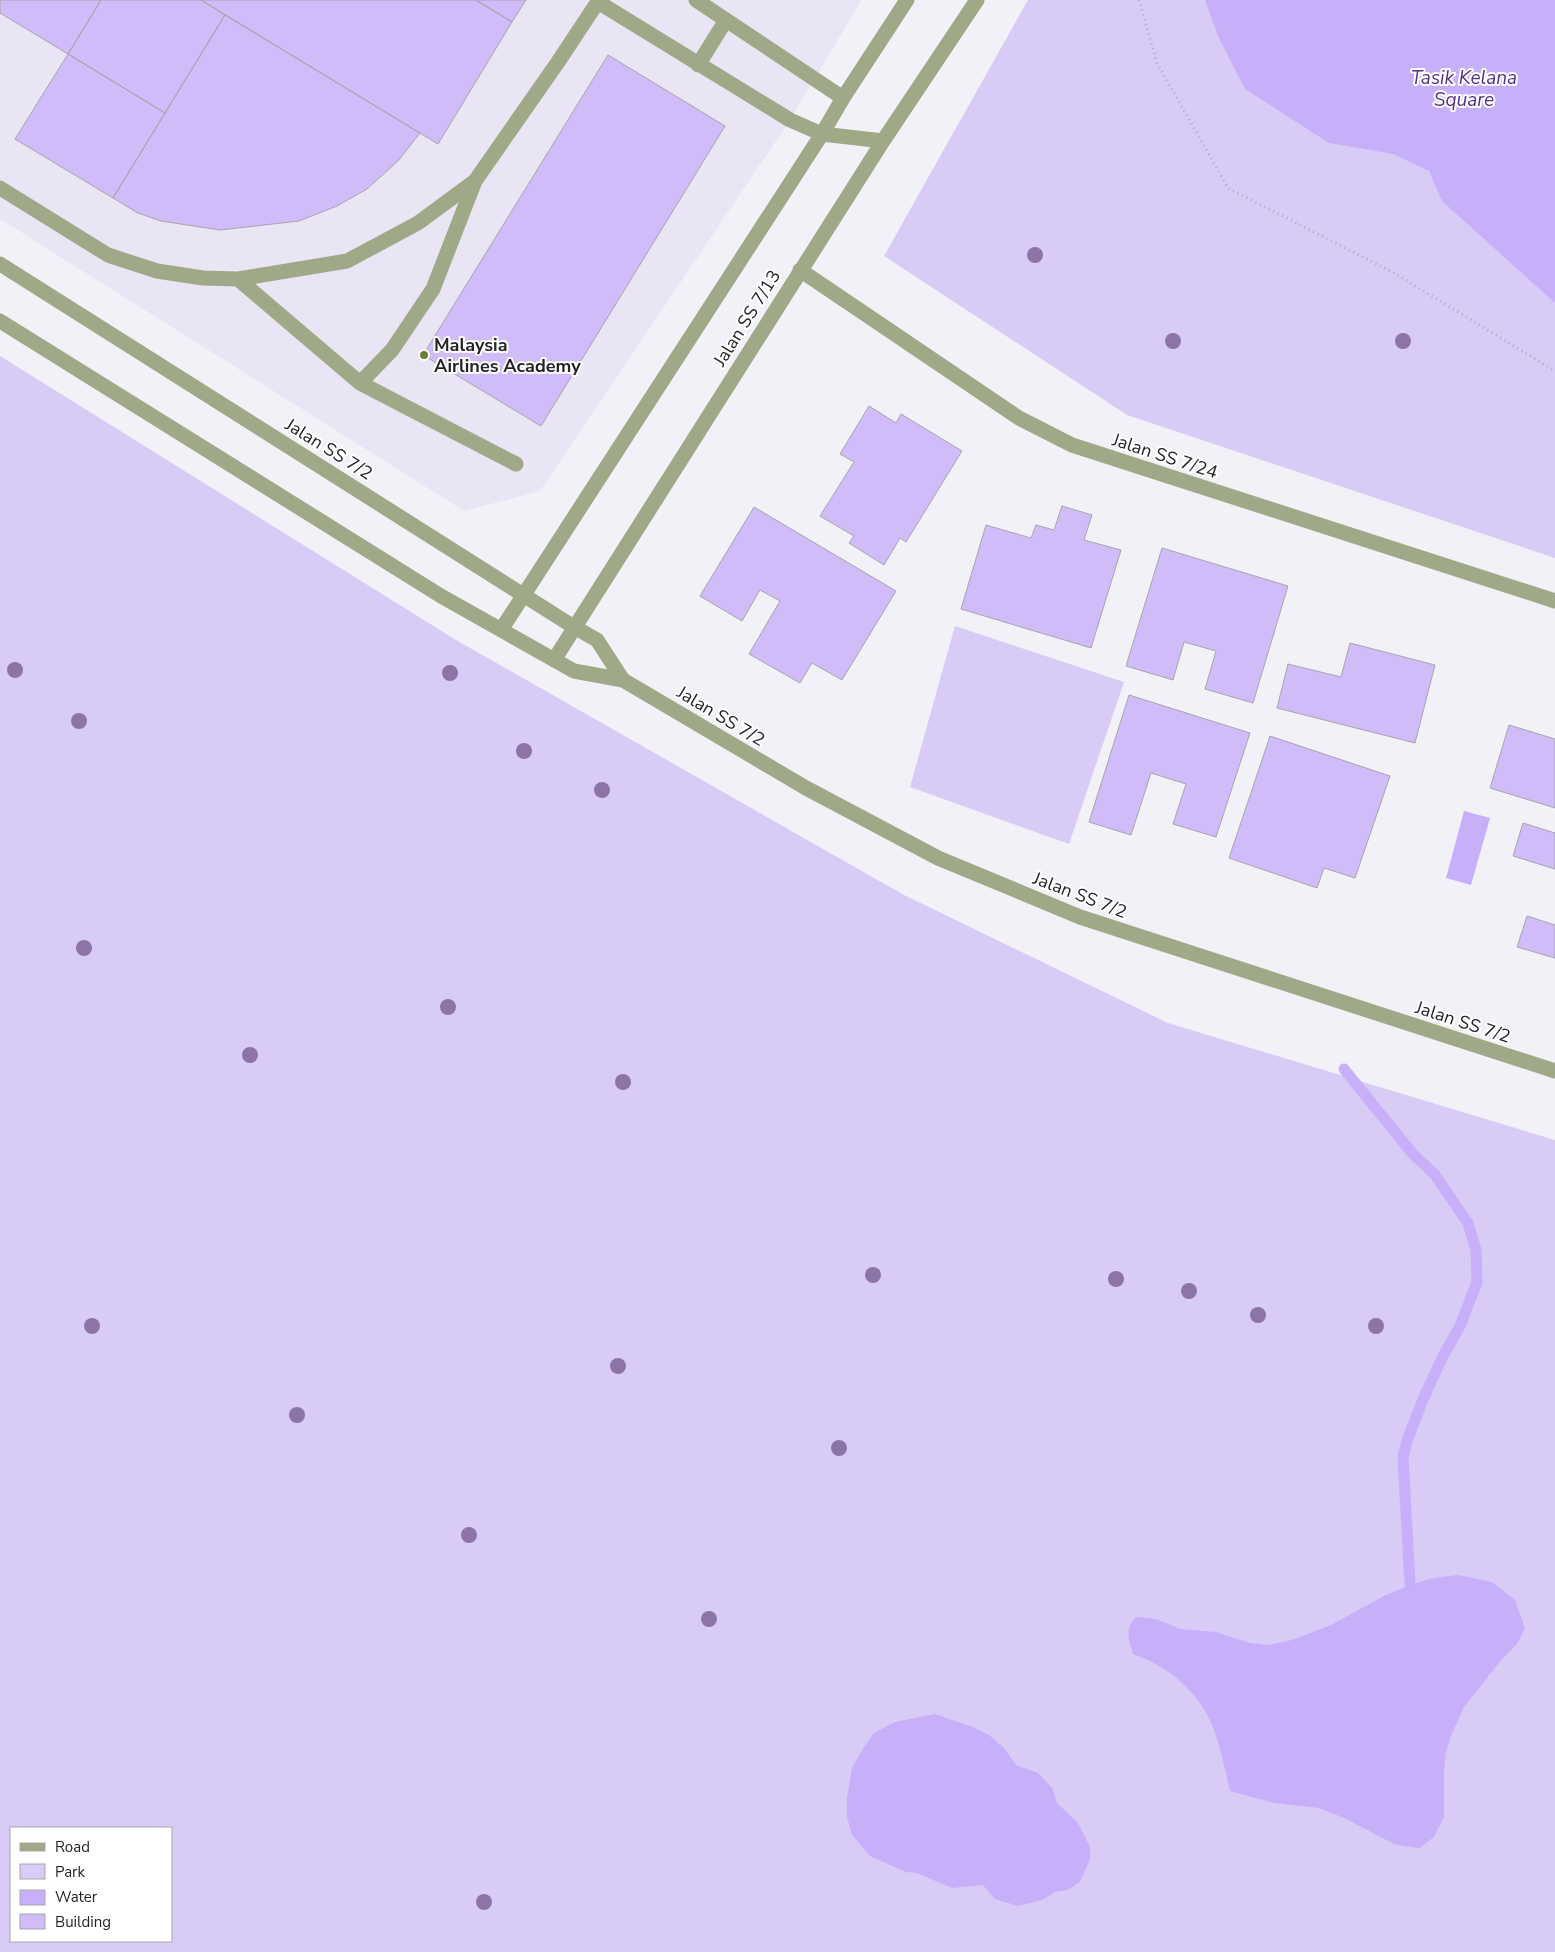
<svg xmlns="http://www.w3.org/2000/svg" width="1555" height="1952" font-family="'Nunito Sans',sans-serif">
	<rect width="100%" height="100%" fill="#f3f1f8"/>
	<!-- built -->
	<path fill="#e9e5f4" d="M 0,0 L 859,0 L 861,1 L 790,120 L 540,491 L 464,511 L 0,219 Z"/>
	<!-- green -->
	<path fill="#d8cbf6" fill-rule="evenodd" d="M 1028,0 L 1555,0 L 1555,558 L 1127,415 L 884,256 Z
		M 0,356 L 456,640 L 904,895 L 1168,1023 L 1555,1140 L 1555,1952 L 0,1952 ZM 11,1828 L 171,1828 L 171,1941 L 11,1941 Z
		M 955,626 L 1124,682 L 1069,844 L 910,787 Z"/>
	<!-- water -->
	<path fill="#c7affa" d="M 1205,0 L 1555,0 L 1555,303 L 1442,201 L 1429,171 L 1393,154 L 1329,143 L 1245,89 L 1218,36 Z
		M 1464,811 L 1490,818 L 1471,885 L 1446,878 Z
		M 1458,1575 L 1492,1582 L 1515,1600 L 1525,1628 L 1517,1644 L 1502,1659 L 1464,1707 L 1450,1738 L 1446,1752 L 1444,1771 L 1444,1817 L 1434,1837 L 1419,1848 L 1396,1845 L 1344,1818 L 1319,1808 L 1274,1803 L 1230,1791 C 1226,1775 1223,1758 1218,1742 C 1206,1698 1175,1669 1133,1654 C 1129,1639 1124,1630 1136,1617 L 1156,1619 L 1180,1629 L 1216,1632 L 1250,1643 L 1268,1645 L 1292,1640 L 1331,1625 L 1384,1596 L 1410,1585 L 1433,1578 Z
		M 935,1714 L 973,1727 L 989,1735 L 1004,1748 L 1016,1765 L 1038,1773 L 1052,1788 L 1057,1803 L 1078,1823 L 1090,1847 L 1090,1859 L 1080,1882 L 1067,1890 L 1055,1892 L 1042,1900 L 1018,1906 L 995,1899 L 983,1885 L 952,1888 L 917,1873 L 906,1872 L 870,1856 L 852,1835 L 847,1817 L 847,1798 L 852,1768 L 864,1747 L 874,1733 L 895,1722 Z"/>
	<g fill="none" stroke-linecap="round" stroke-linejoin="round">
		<!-- stream -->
		<path stroke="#c7affa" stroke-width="11" d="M 1344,1069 L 1412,1153 L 1435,1175 L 1468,1223 L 1476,1250 L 1477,1282 L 1460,1326 L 1443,1356 L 1424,1397 L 1408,1438 L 1403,1457 L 1410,1585"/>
	</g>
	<!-- building -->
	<path fill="#cfbcf8" stroke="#a7a5ac" d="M 0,0 L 101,0 L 68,54 L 0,13 Z
		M 101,0 L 201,0 L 225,15 L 165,113 L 68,54 Z
		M 201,0 L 476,0 L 512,22 L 438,144 Z
		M 476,0 L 526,0 L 512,22 Z
		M 225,15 L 420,133 L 398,161 L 367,189 L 337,206 L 299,221 L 220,230 L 161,221 L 138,213 L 113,198 Z
		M 68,54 L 165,113 L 113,198 L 15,139 Z
		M 608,55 L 725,126 L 541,426 L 423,355 Z
		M 869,406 L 896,423 L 901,414 L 962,451 L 906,542 L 900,538 L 884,565 L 849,543 L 854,536 L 820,516 L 854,462 L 840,454 Z
		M 1062,506 L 1092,515 L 1084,540 L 1121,550 L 1091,648 L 961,609 L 986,525 L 1031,538 L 1036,525 L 1054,530 Z
		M 754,507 L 896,591 L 842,680 L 812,663 L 800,683 L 749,654 L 780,601 L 760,590 L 742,621 L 700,596 Z
		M 1162,548 L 1288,586 L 1253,703 L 1205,689 L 1216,651 L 1184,642 L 1173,680 L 1126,666 Z
		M 1350,643 L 1435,665 L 1415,743 L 1277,708 L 1288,664 L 1341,677 Z
		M 1129,695 L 1250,733 L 1216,837 L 1173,824 L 1186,784 L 1151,773 L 1131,835 L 1089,822 Z
		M 1509,725 L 1555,739 L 1555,808 L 1490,788 Z
		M 1270,736 L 1390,776 L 1355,878 L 1324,868 L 1317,888 L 1229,858 Z
		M 1523,823 L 1555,833 L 1555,869 L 1513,856 Z
		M 1527,916 L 1555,925 L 1555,958 L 1517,947 Z"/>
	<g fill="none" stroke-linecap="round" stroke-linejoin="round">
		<!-- path -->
		<path stroke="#b0afb4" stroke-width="3" stroke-dasharray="1 4" stroke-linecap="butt" d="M 1139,0 L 1157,63 L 1228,188 L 1394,273 L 1555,371"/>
		<!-- minor -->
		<path stroke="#9fa988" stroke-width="15" d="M 696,0 L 843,98
			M 598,2 L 790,120 L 822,134 L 883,141
			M 698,65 L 726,20
			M 0,188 L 108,255 L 157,271 L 203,278 L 238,279 L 347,261 L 418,223 L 475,181 L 558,62 L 599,0
			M 0,264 L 574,627 L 597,640 L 623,680
			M 800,270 L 1019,418 L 1072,445 L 1555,601
			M 238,279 L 360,383 L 516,464
			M 0,321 L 441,596 L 574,671 L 623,680 L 806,788 L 938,858 L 1080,917 L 1555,1071
			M 360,383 L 392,350 L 433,289 L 475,181
			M 501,630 L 822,134 L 843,98 L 907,0
			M 554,660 L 883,141 L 977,0"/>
	</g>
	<!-- trees -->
	<g fill="#8c74a7">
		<circle cx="1035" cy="255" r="8"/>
		<circle cx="1173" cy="341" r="8"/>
		<circle cx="1403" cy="341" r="8"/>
		<circle cx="15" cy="670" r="8"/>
		<circle cx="450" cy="673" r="8"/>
		<circle cx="79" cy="721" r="8"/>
		<circle cx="524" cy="751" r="8"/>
		<circle cx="602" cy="790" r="8"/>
		<circle cx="84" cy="948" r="8"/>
		<circle cx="448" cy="1007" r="8"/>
		<circle cx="250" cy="1055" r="8"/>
		<circle cx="623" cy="1082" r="8"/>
		<circle cx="873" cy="1275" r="8"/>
		<circle cx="1116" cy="1279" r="8"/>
		<circle cx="1189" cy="1291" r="8"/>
		<circle cx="1258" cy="1315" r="8"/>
		<circle cx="92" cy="1326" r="8"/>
		<circle cx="1376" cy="1326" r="8"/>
		<circle cx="618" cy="1366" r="8"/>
		<circle cx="297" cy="1415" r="8"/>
		<circle cx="839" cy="1448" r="8"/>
		<circle cx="469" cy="1535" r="8"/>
		<circle cx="709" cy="1619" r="8"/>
		<circle cx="484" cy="1902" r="8"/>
	</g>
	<!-- markers -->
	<circle fill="#6c7e2e" stroke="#fff" stroke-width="2" cx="424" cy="355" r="5"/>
	<g text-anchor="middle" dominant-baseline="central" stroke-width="4" stroke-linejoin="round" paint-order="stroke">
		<!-- street labels -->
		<g font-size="18" fill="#242326" stroke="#fff">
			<text transform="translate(747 318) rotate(-58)">Jalan SS 7/13</text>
			<text transform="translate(329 449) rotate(32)">Jalan SS 7/2</text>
			<text transform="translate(1165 456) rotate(18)">Jalan SS 7/24</text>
			<text transform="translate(721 716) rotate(31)">Jalan SS 7/2</text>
			<text transform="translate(1080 895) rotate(21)">Jalan SS 7/2</text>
			<text transform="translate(1463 1022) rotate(18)">Jalan SS 7/2</text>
		</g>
		<!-- poi labels -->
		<g font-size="18" font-weight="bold" fill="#242326" stroke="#fff" text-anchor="start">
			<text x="434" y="345">Malaysia<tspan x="434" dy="21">Airlines Academy</tspan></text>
		</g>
		<!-- water labels -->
		<g font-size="19" font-style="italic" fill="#543186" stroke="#fff">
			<text x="1464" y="78">Tasik Kelana<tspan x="1464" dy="22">Square</tspan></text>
		</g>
	</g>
	<!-- legend -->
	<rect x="10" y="1827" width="162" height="115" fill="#ffffff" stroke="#a7a7a8"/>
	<rect x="20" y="1843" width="25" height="8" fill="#9fa988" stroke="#a7a7a8"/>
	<text x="55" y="1852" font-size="15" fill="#242326">Road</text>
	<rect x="20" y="1864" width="25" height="15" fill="#d8cbf6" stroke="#a7a7a8"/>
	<text x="55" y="1877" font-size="15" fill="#242326">Park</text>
	<rect x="20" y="1890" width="25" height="15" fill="#c7affa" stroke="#a7a7a8"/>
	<text x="55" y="1902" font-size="15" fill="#242326">Water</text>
	<rect x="20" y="1914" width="25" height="15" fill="#cfbcf8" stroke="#a7a7a8"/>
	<text x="55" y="1927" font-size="15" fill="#242326">Building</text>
</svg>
